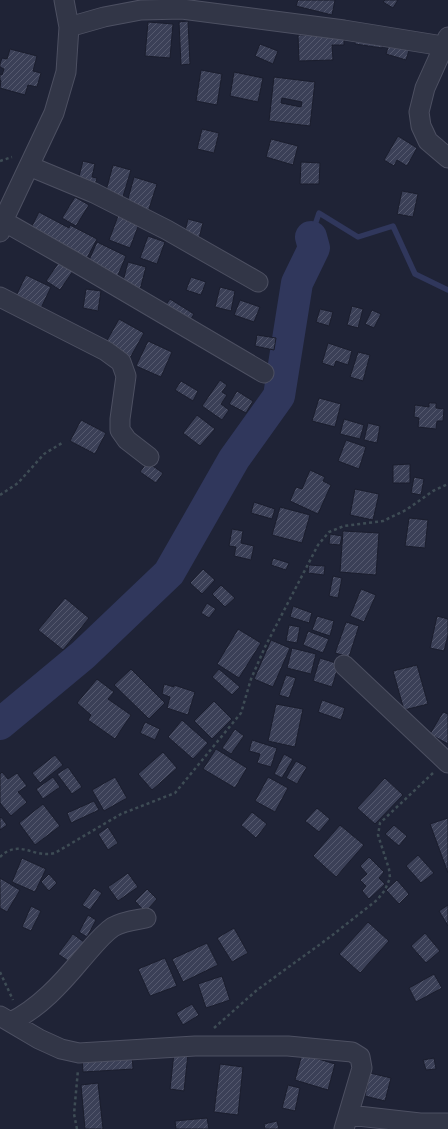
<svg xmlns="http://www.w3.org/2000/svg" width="448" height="1129" font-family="'DM Sans',sans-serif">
	<defs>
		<pattern id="building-hatch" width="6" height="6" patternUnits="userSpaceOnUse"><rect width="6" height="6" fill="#3b4057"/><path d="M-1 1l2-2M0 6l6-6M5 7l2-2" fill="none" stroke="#55596e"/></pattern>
	</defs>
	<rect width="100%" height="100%" fill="#1f2336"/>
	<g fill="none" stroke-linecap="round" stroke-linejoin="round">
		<!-- stream -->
		<path stroke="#30375c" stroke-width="5.5" d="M 311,237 L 319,213 L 358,237 L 393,226 L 415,274 L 448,290"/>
		<!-- river -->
		<path stroke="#30375c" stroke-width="32" d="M 0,724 L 83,655 L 169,573 L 234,459 L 279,396 L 297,283 L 314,248 L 311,237"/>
	</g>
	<!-- building -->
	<path fill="url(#building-hatch)" stroke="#1a1d2d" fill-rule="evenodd" d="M 298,0 L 335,0 L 332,15 L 296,6 Z
		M 385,0 L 398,0 L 393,8 L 383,2 Z
		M 188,21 L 190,64 L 181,65 L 179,22 Z
		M 148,22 L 173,24 L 170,58 L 145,56 Z
		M 344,34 L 344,45 L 332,45 L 333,60 L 299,61 L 298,35 Z
		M 356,35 L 383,39 L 382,48 L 355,44 Z
		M 390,41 L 410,47 L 406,60 L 386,54 Z
		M 260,44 L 278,51 L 273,64 L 255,56 Z
		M 10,49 L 37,56 L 33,71 L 41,73 L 37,87 L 28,85 L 25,95 L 0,88 L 1,81 L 0,80 L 0,74 L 2,75 L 4,69 L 0,67 L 0,64 L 2,58 L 7,59 Z
		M 201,70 L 222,74 L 217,105 L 196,101 Z
		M 234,72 L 263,78 L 258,102 L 230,96 Z
		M 274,77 L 315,82 L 310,126 L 269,121 ZM 282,98 L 302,102 L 301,107 L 281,103 Z
		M 202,129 L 219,133 L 214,153 L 197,149 Z
		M 398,136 L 417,148 L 407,166 L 397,160 L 394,166 L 384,160 Z
		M 271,139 L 298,146 L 293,165 L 266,157 Z
		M 83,161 L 95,164 L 92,177 L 97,178 L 94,189 L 77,184 Z
		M 301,162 L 320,163 L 319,184 L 300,184 Z
		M 113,165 L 131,170 L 121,203 L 104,198 Z
		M 134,177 L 157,184 L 148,212 L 126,206 Z
		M 402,191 L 418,194 L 413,217 L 397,214 Z
		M 75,197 L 89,205 L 76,226 L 62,218 Z
		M 39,212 L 69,228 L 70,225 L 97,239 L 85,262 L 29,232 Z
		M 118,216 L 139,224 L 130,248 L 109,240 Z
		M 188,219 L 203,223 L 198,242 L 183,239 Z
		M 148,236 L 165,242 L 157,264 L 140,258 Z
		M 97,242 L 126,256 L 116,280 L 86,267 Z
		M 59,262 L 73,271 L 60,290 L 46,281 Z
		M 128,262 L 146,267 L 140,290 L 122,285 Z
		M 26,275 L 51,287 L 41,308 L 16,296 Z
		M 191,277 L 206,282 L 201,295 L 186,290 Z
		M 220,287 L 235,291 L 231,311 L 215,307 Z
		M 86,289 L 101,291 L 98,311 L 83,308 Z
		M 170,299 L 194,314 L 188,324 L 163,309 Z
		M 240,300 L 260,307 L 254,322 L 234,315 Z
		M 352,306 L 363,309 L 358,328 L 347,325 Z
		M 320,309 L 333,312 L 329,326 L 316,322 Z
		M 372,310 L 381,314 L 374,328 L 365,324 Z
		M 119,319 L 144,333 L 130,358 L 105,344 Z
		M 257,335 L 276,338 L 274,350 L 255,346 Z
		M 148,341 L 172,352 L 161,377 L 136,366 Z
		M 328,343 L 352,351 L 348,365 L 336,361 L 334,367 L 322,363 Z
		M 358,352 L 370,355 L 363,381 L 350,377 Z
		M 220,380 L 227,385 L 222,392 L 227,395 L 221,404 L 229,410 L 222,420 L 202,406 Z
		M 181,381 L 198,391 L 193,401 L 175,390 Z
		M 237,391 L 253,401 L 246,413 L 229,404 Z
		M 319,398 L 341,404 L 335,427 L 312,421 Z
		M 429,403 L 436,403 L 436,408 L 444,409 L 443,421 L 437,421 L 436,429 L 418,427 L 419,418 L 414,417 L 415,405 L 429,407 Z
		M 197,415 L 215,429 L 200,446 L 183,433 Z
		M 344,419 L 364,425 L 360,439 L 340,434 Z
		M 81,420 L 106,433 L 95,454 L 70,441 Z
		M 368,423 L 380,426 L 377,443 L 364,440 Z
		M 346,440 L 366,447 L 359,469 L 338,461 Z
		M 147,462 L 163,473 L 156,483 L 140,472 Z
		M 410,464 L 410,483 L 393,483 L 393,465 Z
		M 310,470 L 325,477 L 323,481 L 331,485 L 318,514 L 290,501 L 296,487 L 302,489 Z
		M 414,477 L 424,479 L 421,495 L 411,493 Z
		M 355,489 L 379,494 L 373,520 L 350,515 Z
		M 254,502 L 275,509 L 272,519 L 251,513 Z
		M 280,507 L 310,515 L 302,543 L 272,535 Z
		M 409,518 L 428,520 L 425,548 L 405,546 Z
		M 232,529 L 243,531 L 241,543 L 254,546 L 251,560 L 234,556 L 236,547 L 229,546 Z
		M 343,531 L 379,533 L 376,575 L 340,572 Z
		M 330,534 L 342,536 L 340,545 L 329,544 Z
		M 273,558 L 289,563 L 286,570 L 271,565 Z
		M 309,565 L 325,566 L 324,575 L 308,573 Z
		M 203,569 L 215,580 L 202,594 L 190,583 Z
		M 333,576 L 342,578 L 338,598 L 329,596 Z
		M 221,585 L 235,598 L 225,607 L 212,594 Z
		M 361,589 L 376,595 L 364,622 L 350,616 Z
		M 65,598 L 89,618 L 63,650 L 38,630 Z
		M 207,603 L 216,609 L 209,618 L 201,613 Z
		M 293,606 L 312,613 L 309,623 L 290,617 Z
		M 317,616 L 334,621 L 330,636 L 312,630 Z
		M 437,616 L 448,619 L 448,635 L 444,651 L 430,648 Z
		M 346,622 L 359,626 L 349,657 L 335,653 Z
		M 289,625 L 300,627 L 297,643 L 286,641 Z
		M 238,629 L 261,643 L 239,678 L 217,664 Z
		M 308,631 L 329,639 L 323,653 L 303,645 Z
		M 271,640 L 290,648 L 273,687 L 254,679 Z
		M 292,648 L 316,654 L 311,674 L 287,668 Z
		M 320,658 L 339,664 L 332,687 L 313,681 Z
		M 417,665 L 428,704 L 404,710 L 393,671 Z
		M 131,669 L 165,703 L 149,719 L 114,685 Z
		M 219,669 L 240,687 L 232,695 L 212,677 Z
		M 286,675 L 296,678 L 289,698 L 279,695 Z
		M 97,679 L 114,692 L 108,699 L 131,715 L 115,739 L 88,720 L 91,715 L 77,703 Z
		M 164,684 L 174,687 L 174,685 L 195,692 L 188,715 L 167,708 L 170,697 L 162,694 Z
		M 322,700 L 345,708 L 341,720 L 318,712 Z
		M 214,701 L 232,719 L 212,739 L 194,721 Z
		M 276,704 L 303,709 L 295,747 L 268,741 Z
		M 443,712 L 448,714 L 448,744 L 430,734 Z
		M 182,720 L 208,743 L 193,759 L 168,737 Z
		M 145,722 L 160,729 L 155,740 L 140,733 Z
		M 235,729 L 244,736 L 231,754 L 222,748 Z
		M 252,740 L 277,748 L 271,767 L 257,763 L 260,754 L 249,751 Z
		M 216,749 L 247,768 L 235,788 L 203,769 Z
		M 163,752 L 177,768 L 152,790 L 138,774 Z
		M 284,754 L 293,759 L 282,778 L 274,774 Z
		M 55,755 L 63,765 L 40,783 L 32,773 Z
		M 296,761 L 307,767 L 297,784 L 286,778 Z
		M 68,767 L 82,787 L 72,794 L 57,774 Z
		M 2,772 L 8,779 L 17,773 L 27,786 L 18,792 L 27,802 L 11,816 L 0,803 L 0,774 Z
		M 53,777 L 60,787 L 43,799 L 36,789 Z
		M 115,777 L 127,798 L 104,811 L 92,790 Z
		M 268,777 L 288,788 L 275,812 L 255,801 Z
		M 385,778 L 403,795 L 375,824 L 357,808 Z
		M 94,801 L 99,810 L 71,823 L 67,813 Z
		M 43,804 L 60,826 L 35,845 L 19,823 Z
		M 317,808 L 330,819 L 319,832 L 305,821 Z
		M 252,812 L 267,824 L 256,838 L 241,825 Z
		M 1,817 L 7,825 L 0,830 L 0,818 Z
		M 448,818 L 448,873 L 430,824 Z
		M 340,825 L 364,845 L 336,877 L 313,856 Z
		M 394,825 L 407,836 L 399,846 L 385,834 Z
		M 108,827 L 118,843 L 108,850 L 98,834 Z
		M 418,855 L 434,873 L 421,883 L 406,866 Z
		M 369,857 L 384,872 L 379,878 L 385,884 L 369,899 L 362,891 L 366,886 L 360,880 L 367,874 L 360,866 Z
		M 22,858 L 46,869 L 35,892 L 12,882 Z
		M 128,873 L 138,887 L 118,901 L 108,887 Z
		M 49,874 L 57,883 L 49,891 L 41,882 Z
		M 0,878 L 20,890 L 7,912 L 0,908 Z
		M 397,880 L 409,894 L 399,904 L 386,890 Z
		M 94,888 L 102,893 L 90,910 L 82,905 Z
		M 147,889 L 157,899 L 145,912 L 135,901 Z
		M 448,905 L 448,926 L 439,911 Z
		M 31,906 L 41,911 L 31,931 L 22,927 Z
		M 88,915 L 96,920 L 87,937 L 79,932 Z
		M 368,922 L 389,941 L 360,973 L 339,954 Z
		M 234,928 L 248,953 L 232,962 L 217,938 Z
		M 425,933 L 440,951 L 426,963 L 411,946 Z
		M 73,934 L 88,945 L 74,965 L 58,954 Z
		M 207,943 L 218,965 L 183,982 L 172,959 Z
		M 165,958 L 177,986 L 150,996 L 138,969 Z
		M 434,974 L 442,988 L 416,1002 L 409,988 Z
		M 222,976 L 230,1000 L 206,1008 L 198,984 Z
		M 192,1004 L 199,1015 L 183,1025 L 176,1013 Z
		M 174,1053 L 188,1054 L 184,1091 L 170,1089 Z
		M 132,1054 L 133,1069 L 83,1072 L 82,1057 Z
		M 302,1054 L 335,1064 L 328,1090 L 295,1080 Z
		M 434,1058 L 436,1069 L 426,1070 L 423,1060 Z
		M 220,1064 L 243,1067 L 238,1115 L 214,1112 Z
		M 370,1073 L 391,1078 L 385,1101 L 365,1096 Z
		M 98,1083 L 103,1129 L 85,1129 L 81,1085 Z
		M 288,1085 L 300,1088 L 295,1111 L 282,1108 Z
		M 207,1118 L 209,1129 L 176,1129 L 175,1121 Z
		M 277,1121 L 279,1129 L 265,1129 L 264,1124 Z"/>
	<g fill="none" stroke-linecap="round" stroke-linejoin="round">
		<!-- minor casing -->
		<g stroke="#4d5062" stroke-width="21">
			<path id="minor" d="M 69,27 L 104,17 L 141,10 L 182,9 L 344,30 L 443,46
				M 448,37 L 425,88 L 419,112 L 421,126 L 428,141 L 448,158
				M 29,166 L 94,193 L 167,230 L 258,282
				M 3,221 L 77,263 L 264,373
				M 0,232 L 3,221 L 54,113 L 66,72 L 69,27 L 64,0
				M 0,297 L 106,351 L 121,362 L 126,376 L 120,419 L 120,430 L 127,440 L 149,457
				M 344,665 L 448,763
				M 0,1016 L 39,1039 L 61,1049 L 79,1053 L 195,1046 L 288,1046 L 352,1052 L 360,1057 L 362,1068 L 344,1129
				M 11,1022 C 39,1008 61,984 81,960 C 91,949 101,935 113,927 C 123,921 135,920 146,918
				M 349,1115 L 420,1123 L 448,1123"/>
		</g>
		<!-- path -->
		<path stroke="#3e4c55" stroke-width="2.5" stroke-dasharray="3 3" stroke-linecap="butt" d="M 0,161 L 12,157
			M 0,495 L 18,483 L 44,454 L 62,443
			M 0,857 C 19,838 34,859 55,853 L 121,814 L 175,793 L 241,713 L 251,679 L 265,647 L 318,545 L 329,532 L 344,526 L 383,521 L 406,510 L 433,491 L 448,484
			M 0,972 L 13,1000
			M 214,1028 L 257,990 L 330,937 L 377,900 L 385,890 L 390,878 L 389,869 L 378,835 L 380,823 L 433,773
			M 77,1129 L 74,1114 L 78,1070"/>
		<!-- minor -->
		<use href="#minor" stroke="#323647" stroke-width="19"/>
	</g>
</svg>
